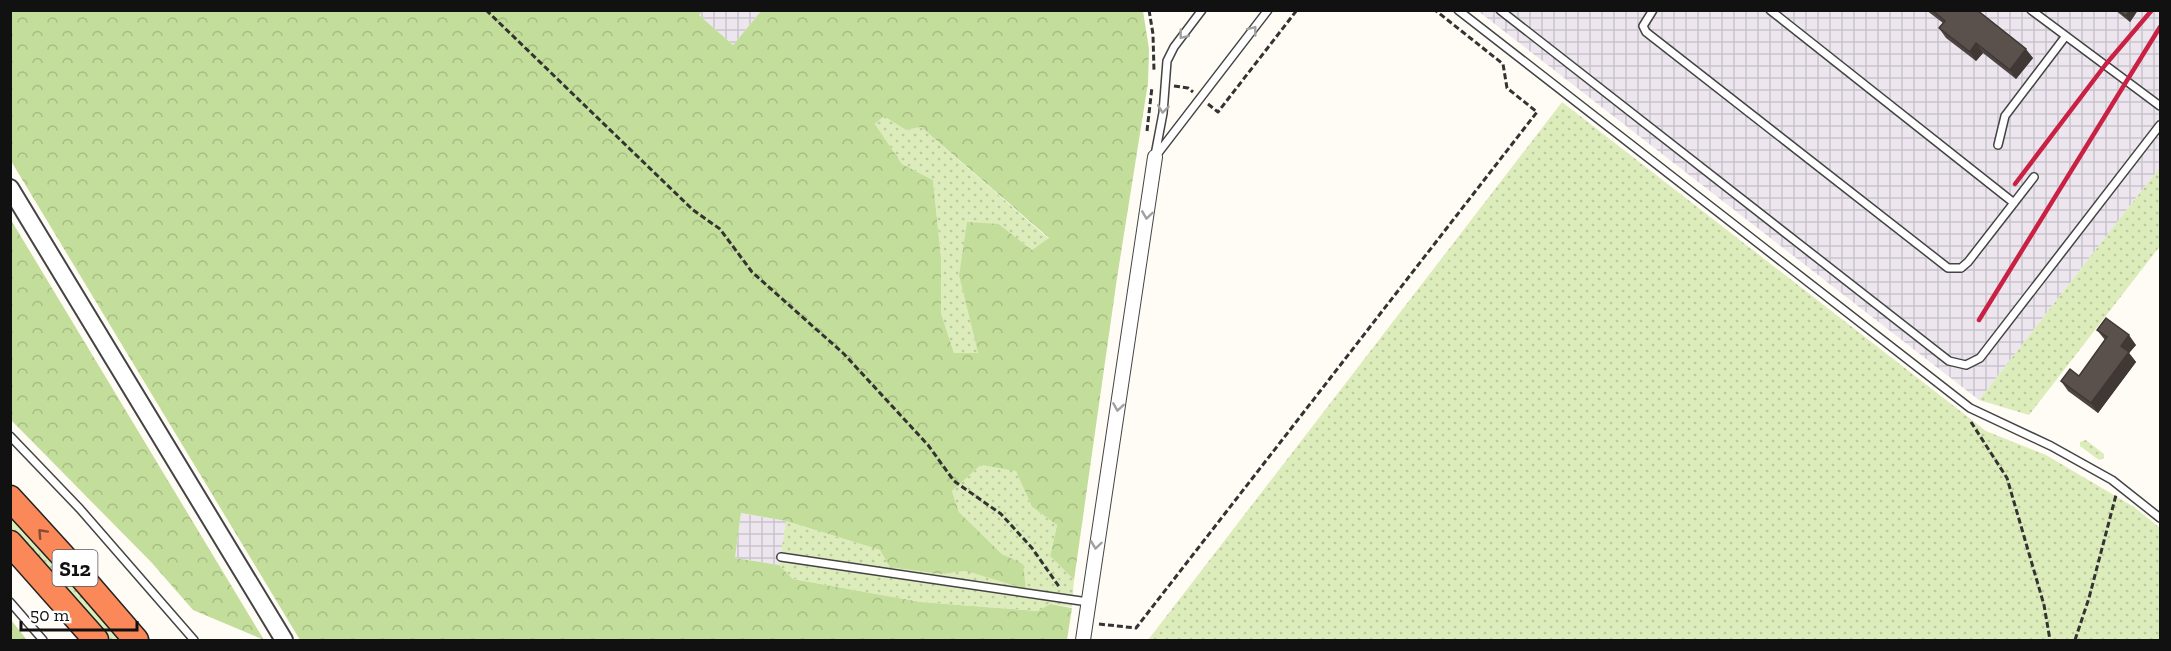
<svg xmlns="http://www.w3.org/2000/svg" width="2171" height="651" font-family="'Zilla Slab',serif">
	<defs>
		<pattern id="industrial-grid" width="8" height="8" patternUnits="userSpaceOnUse" patternTransform="scale(1.5)"><rect width="8" height="8" fill="#ede6ef"/><path d="M0 4h8M4 0v8" fill="none" stroke="#cac4cc"/></pattern>
		<pattern id="grass-dots" width="8" height="8" patternUnits="userSpaceOnUse" patternTransform="scale(1.5)"><rect width="8" height="8" fill="#ddecbb"/><path d="M2 2h.1M6 6h.1" fill="none" stroke="#bdc9a0" stroke-width="1.8" stroke-linecap="round"/></pattern>
		<pattern id="forest-crowns" width="20" height="18" patternUnits="userSpaceOnUse" patternTransform="scale(1.5)"><rect width="20" height="18" fill="#c3de9a"/><path d="M2 6a3 3 0 1 1 6 0M12 15a3 3 0 1 1 6 0" fill="none" stroke="#a6bd84"/></pattern>
	</defs>
	<rect width="100%" height="100%" fill="#fffbf5"/>
	<!-- industrial -->
	<path fill="url(#industrial-grid)" d="M 703,11 L 761,11 L 733,45 L 699,15 Z
		M 1478,11 L 2160,11 L 2160,167 L 1979,400 Z
		M 741,513 L 786,521 L 779,565 L 735,558 Z"/>
	<!-- grass -->
	<path fill="url(#grass-dots)" d="M 1562,102 L 1986,431 L 2046,455 L 2134,507 L 2160,528 L 2160,640 L 1148,640 Z
		M 884,115 L 906,130 L 921,127 L 1049,239 L 1032,250 L 999,224 L 959,276 L 978,353 L 954,353 L 941,313 L 941,257 L 933,180 L 902,164 L 875,124 Z
		M 2160,167 L 2160,246 L 2029,415 L 1979,400 Z
		M 2086,440 L 2104,454 L 2104,458 L 2099,460 L 2080,446 L 2080,442 Z
		M 981,465 L 1016,470 L 1032,507 L 1057,525 L 1050,556 L 1074,580 L 1072,607 L 1050,604 L 1039,611 L 921,602 L 793,579 L 779,565 L 786,521 L 880,550 L 942,574 L 966,571 L 1026,588 L 1022,564 L 1002,554 L 959,512 L 952,491 Z
		M 10,514 L 123,640 L 108,640 L 11,529 Z"/>
	<!-- forest -->
	<path fill="url(#forest-crowns)" fill-rule="evenodd" d="M 703,11 L 699,15 L 733,45 L 761,11 L 1143,11 L 1149,49 L 1148,83 L 1117,278 L 1074,580 L 1050,556 L 1057,525 L 1032,507 L 1016,471 L 981,465 L 952,491 L 959,512 L 1002,554 L 1023,564 L 1026,589 L 966,571 L 942,574 L 890,567 L 880,550 L 786,521 L 741,513 L 735,558 L 779,565 L 793,579 L 921,602 L 1038,611 L 1050,604 L 1072,608 L 1067,640 L 300,640 L 11,161 L 11,11 ZM 884,116 L 906,130 L 921,127 L 1049,238 L 1032,250 L 999,224 L 967,222 L 959,276 L 978,353 L 954,353 L 941,313 L 941,257 L 933,180 L 902,164 L 875,124 Z
		M 10,220 L 11,220 L 264,640 L 193,610 L 152,563 L 11,420 Z
		M 11,620 L 27,640 L 11,640 Z"/>
	<g fill="none" stroke-linecap="round" stroke-linejoin="round">
		<!-- service casing -->
		<g stroke="#444" stroke-width="10">
			<path id="service" d="M 1458,10 L 1970,408 L 2051,446 L 2112,480 L 2160,518
				M 1500,10 L 1949,361 L 1966,365 L 1980,358 L 2160,125
				M 1653,10 L 1643,26 L 1646,32 L 1948,268 L 1961,268 L 1968,262 L 2034,177
				M 1770,10 L 2014,203
				M 2031,10 L 2160,106
				M 1998,145 L 2005,116 L 2065,37
				M 1155,155 L 1163,113 L 1167,61 L 1174,47 L 1202,10
				M 1155,157 L 1268,10
				M 10,436 L 80,509 L 194,640
				M 781,557 L 1088,602
				M 10,602 L 43,640"/>
		</g>
		<!-- minor casing -->
		<g stroke="#444" stroke-width="16">
			<path id="minor" d="M 1083,640 L 1155,157"/>
		</g>
		<!-- tertiary casing -->
		<g stroke="#444" stroke-width="20">
			<path id="tertiary" d="M 10,188 L 284,640"/>
		</g>
		<!-- motorway casing -->
		<g stroke="#222" stroke-width="27">
			<path id="motorway" d="M 10,498 L 73,567 L 136,640
				M 10,543 L 96,640"/>
		</g>
		<!-- path -->
		<path stroke="#333" stroke-width="3" stroke-dasharray="6 3" stroke-linecap="butt" d="M 486,10 L 693,210 L 720,229 L 752,272 L 844,354 L 928,445 L 954,481 L 1001,514 L 1032,548 L 1060,588
			M 1149,10 L 1153,34 L 1154,71
			M 1174,86 L 1188,88 L 1193,92
			M 1208,104 L 1218,112 L 1297,10
			M 1147,131 L 1152,87
			M 1971,422 L 2007,478 L 2044,605 L 2050,640
			M 1099,624 L 1136,628 L 1537,112 L 1507,88 L 1503,64 L 1435,10
			M 2075,640 L 2089,598 L 2116,495"/>
		<!-- service -->
		<use href="#service" stroke="#fff" stroke-width="7"/>
		<!-- minor -->
		<use href="#minor" stroke="#fff" stroke-width="14"/>
		<!-- tertiary -->
		<use href="#tertiary" stroke="#fff" stroke-width="16"/>
		<!-- motorway -->
		<use href="#motorway" stroke="#fa8858" stroke-width="24"/>
		<!-- rail -->
		<path stroke="#c92144" stroke-width="4.5" d="M 2015,184 L 2106,64 L 2152,10
			M 1979,320 L 2160,27"/>
	</g>
	<!-- wall -->
	<path fill="#4d4541" d="M 1926,10 L 1977,10 L 2033,58 L 2016,79 L 1983,53 L 1976,61 L 1946,38 L 1939,28 L 1943,23 Z
		M 2115,10 L 2138,10 L 2130,22 Z
		M 2097,330 L 2136,345 L 2129,353 L 2136,362 L 2098,413 L 2068,391 L 2061,381 L 2079,376 L 2105,340 Z"/>
	<!-- shaded-wall -->
	<path fill="#3f3835" d="M 2130,10 L 2138,10 L 2130,22 L 2126,16 Z
		M 1976,43 L 1983,53 L 1976,61 L 1970,52 Z
		M 2026,49 L 2033,58 L 2016,79 L 2010,70 Z
		M 2129,335 L 2136,345 L 2129,353 L 2136,362 L 2098,413 L 2091,403 L 2121,346 Z"/>
	<!-- building -->
	<path fill="#5a504c" stroke="#3f3835" stroke-width="1.5" d="M 1932,10 L 1977,10 L 2026,49 L 2010,70 L 1976,43 L 1970,52 L 1939,28 L 1945,21 Z
		M 2118,10 L 2130,10 L 2126,16 Z
		M 2106,318 L 2129,335 L 2121,346 L 2129,352 L 2091,403 L 2061,381 L 2070,369 L 2079,376 L 2107,337 L 2097,330 Z"/>
	<!-- one-way arrows -->
	<defs><path id="oneway-chevron" d="M-2-3.5L2.5 0L-2 3.5" fill="none" stroke-width="1.6" stroke-linecap="round" stroke-linejoin="round" transform="scale(1.5)"/></defs>
	<g stroke="#a0a0a0">
		<use href="#oneway-chevron" transform="translate(1253 30) rotate(-52)"/>
		<use href="#oneway-chevron" transform="translate(1183 35) rotate(128)"/>
		<use href="#oneway-chevron" transform="translate(1163 109) rotate(97)"/>
		<use href="#oneway-chevron" transform="translate(1147 215) rotate(98)"/>
		<use href="#oneway-chevron" transform="translate(1118 407) rotate(99)"/>
		<use href="#oneway-chevron" transform="translate(1096 545) rotate(98)"/>
	</g>
	<use stroke="#864c34" href="#oneway-chevron" transform="translate(42 533) rotate(-133)"/>
	<g text-anchor="middle" dominant-baseline="central" stroke-width="6" stroke-linejoin="round" paint-order="stroke">
		<!-- shield labels -->
		<rect fill="#fff" stroke="#585858" stroke-width="1.5" x="52.5" y="550" width="45" height="36" rx="4.5"/>
		<g font-size="21" font-weight="bold" fill="#111">
			<text x="75" y="568">S12</text>
		</g>
	</g>
	<!-- border -->
	<rect width="2171" height="651" fill="none" stroke="#111111" stroke-width="24"/>
	<!-- scale -->
	<path d="M21 621v9h116v-9" fill="none" stroke="#111111" stroke-width="3"/>
	<text x="30" y="621" font-size="18" fill="#111111" stroke="#ffffff" stroke-width="4.5" paint-order="stroke">50 m</text>
</svg>
